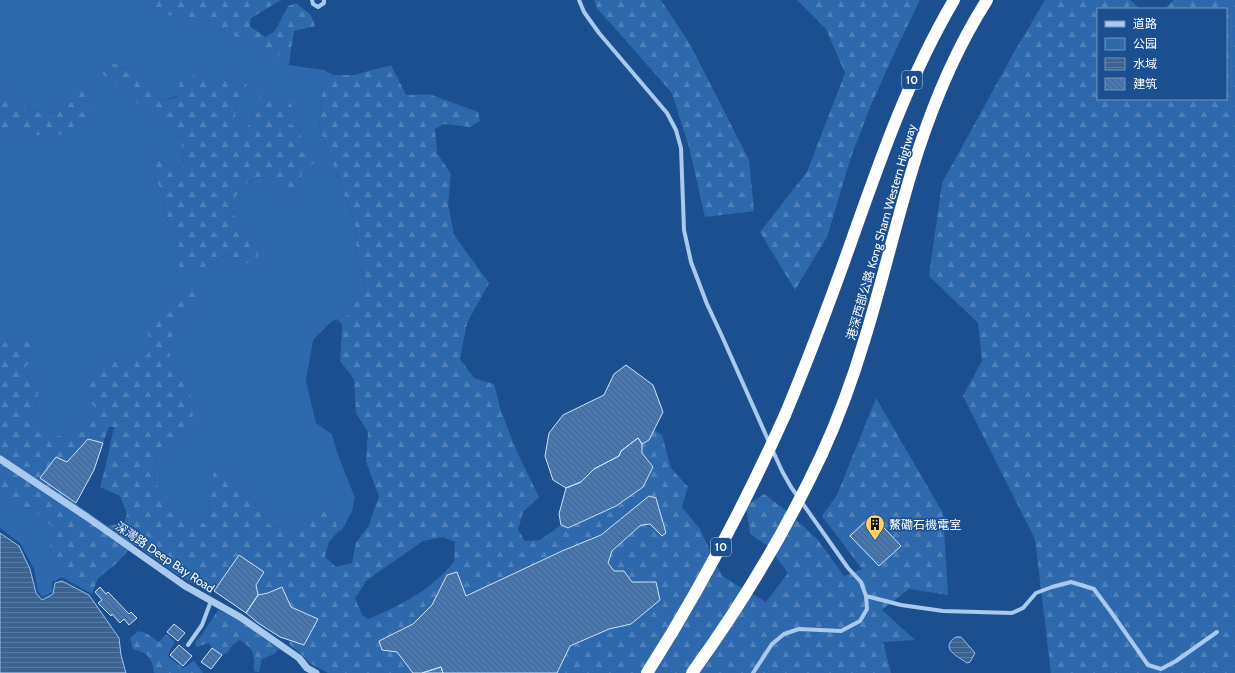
<svg xmlns="http://www.w3.org/2000/svg" width="1235" height="673" font-family="Cabin,'Noto Sans SC',sans-serif">
	<defs>
		<pattern id="forest-firs" width="22" height="20" patternUnits="userSpaceOnUse"><rect width="22" height="20" fill="#2e69ad"/><path d="M5 1l3.5 6h-7zM16 11l3.5 6h-7z" fill="#4d80b9"/></pattern>
		<pattern id="water-rules" width="6" height="5" patternUnits="userSpaceOnUse"><rect width="6" height="5" fill="#3c6290"/><path d="M0 2.5h6" fill="none" stroke="#597aa1"/></pattern>
		<pattern id="building-back-hatch" width="6" height="6" patternUnits="userSpaceOnUse"><rect width="6" height="6" fill="#4478b7"/><path d="M-1 5l2 2M0 0l6 6M5-1l2 2" fill="none" stroke="#486282"/></pattern>
	</defs>
	<rect width="100%" height="100%" fill="#1b4f8f"/>
	<!-- green -->
	<path fill="#2e69ad" fill-rule="evenodd" d="M 0,0 L 150,0 L 157,16 L 183,15 L 212,25 L 249,43 L 266,57 L 281,50 L 291,49 L 289,65 L 324,70 L 334,75 L 323,85 L 319,126 L 355,224 L 357,257 L 366,286 L 342,325 L 337,319 L 331,322 L 313,340 L 306,381 L 316,423 L 332,434 L 337,452 L 355,498 L 352,511 L 342,530 L 338,532 L 335,517 L 322,510 L 291,530 L 271,526 L 227,467 L 209,494 L 210,520 L 194,526 L 155,483 L 154,470 L 157,452 L 178,444 L 190,393 L 171,366 L 169,345 L 178,321 L 199,303 L 183,287 L 145,327 L 152,344 L 147,355 L 129,357 L 96,366 L 95,408 L 68,438 L 55,435 L 34,415 L 39,390 L 23,371 L 11,340 L 0,345 L 0,131 L 13,125 L 37,135 L 74,100 L 57,113 L 31,111 L 7,91 L 0,92 ZM 113,63 L 141,75 L 160,102 L 211,84 L 241,77 L 247,85 L 235,104 L 236,122 L 246,128 L 259,111 L 292,112 L 288,123 L 298,127 L 303,143 L 314,162 L 302,173 L 296,195 L 287,193 L 277,180 L 259,177 L 242,186 L 230,207 L 245,234 L 259,243 L 244,263 L 228,254 L 197,271 L 178,260 L 179,249 L 164,211 L 163,194 L 146,159 L 153,157 L 174,169 L 184,166 L 181,139 L 170,124 L 156,119 L 148,110 L 132,100 Z
		M 0,499 L 3,502 L 35,510 L 51,526 L 50,555 L 61,568 L 62,577 L 52,582 L 52,592 L 43,597 L 38,592 L 34,569 L 20,543 L 0,528 Z"/>
	<!-- forest -->
	<path fill="url(#forest-firs)" fill-rule="evenodd" d="M 150,0 L 281,0 L 251,18 L 250,26 L 265,37 L 275,31 L 288,6 L 296,3 L 311,15 L 315,26 L 294,31 L 291,49 L 281,50 L 277,58 L 266,57 L 249,43 L 212,25 L 183,15 L 157,16 Z
		M 594,0 L 661,0 L 690,44 L 749,160 L 754,211 L 705,217 L 689,147 L 672,93 L 597,8 Z
		M 797,0 L 920,0 L 894,54 L 871,105 L 851,157 L 827,237 L 795,290 L 760,232 L 807,172 L 845,73 L 826,29 Z
		M 1045,0 L 1130,0 L 1140,9 L 1098,9 L 1098,99 L 1226,99 L 1226,9 L 1165,9 L 1174,0 L 1235,0 L 1235,673 L 1051,673 L 1035,539 L 963,396 L 982,361 L 978,323 L 929,276 L 942,183 L 1013,54 Z
		M 99,62 L 113,63 L 141,75 L 160,102 L 177,97 L 180,82 L 193,76 L 211,84 L 241,77 L 247,85 L 235,104 L 236,122 L 246,128 L 259,111 L 260,94 L 268,93 L 274,104 L 291,103 L 292,112 L 288,123 L 298,127 L 303,143 L 315,162 L 302,173 L 296,195 L 287,193 L 277,180 L 259,177 L 242,186 L 230,207 L 245,234 L 259,243 L 257,263 L 244,263 L 228,254 L 197,271 L 181,273 L 178,260 L 179,249 L 164,211 L 163,194 L 146,159 L 153,157 L 174,169 L 184,166 L 181,139 L 170,124 L 156,119 L 148,110 L 132,100 L 126,89 L 109,79 L 95,68 Z
		M 391,65 L 406,95 L 429,94 L 478,112 L 480,121 L 470,127 L 444,124 L 435,129 L 437,153 L 451,174 L 448,204 L 454,235 L 489,283 L 467,323 L 460,359 L 474,378 L 494,384 L 501,411 L 517,452 L 539,497 L 523,512 L 518,530 L 525,541 L 540,540 L 561,525 L 569,528 L 616,506 L 643,487 L 653,467 L 642,453 L 642,444 L 649,440 L 654,430 L 662,435 L 671,468 L 688,487 L 682,507 L 700,529 L 722,576 L 766,602 L 788,573 L 769,547 L 750,534 L 746,506 L 764,494 L 788,512 L 818,540 L 844,576 L 862,569 L 822,516 L 837,495 L 876,398 L 943,513 L 948,595 L 909,589 L 882,610 L 915,640 L 883,642 L 891,673 L 557,673 L 570,646 L 609,629 L 631,624 L 660,600 L 656,582 L 632,582 L 624,571 L 614,571 L 608,563 L 612,551 L 641,525 L 650,524 L 662,536 L 666,533 L 656,498 L 649,496 L 601,535 L 562,551 L 466,596 L 457,572 L 447,575 L 432,605 L 413,624 L 379,641 L 382,650 L 397,652 L 413,673 L 328,673 L 311,664 L 300,653 L 289,644 L 290,640 L 304,645 L 318,619 L 291,607 L 282,587 L 268,593 L 258,595 L 256,585 L 264,572 L 239,555 L 214,591 L 197,586 L 178,575 L 134,544 L 116,564 L 98,578 L 92,594 L 62,577 L 61,568 L 50,555 L 51,526 L 35,510 L 3,502 L 0,499 L 0,345 L 11,340 L 25,338 L 36,351 L 23,371 L 39,390 L 34,415 L 55,435 L 68,438 L 95,408 L 83,389 L 96,366 L 129,357 L 147,355 L 152,344 L 145,327 L 183,287 L 198,293 L 199,303 L 178,321 L 169,345 L 171,366 L 190,393 L 194,426 L 178,444 L 157,452 L 154,470 L 155,483 L 195,526 L 210,520 L 209,494 L 215,468 L 227,467 L 271,526 L 291,530 L 322,510 L 335,517 L 338,532 L 329,542 L 325,557 L 336,567 L 352,563 L 356,543 L 369,525 L 379,496 L 366,462 L 368,432 L 356,413 L 354,379 L 340,361 L 342,325 L 366,285 L 357,257 L 355,224 L 319,126 L 323,85 L 334,75 L 354,75 ZM 109,427 L 114,427 L 105,469 L 100,487 L 120,496 L 127,514 L 124,523 L 107,526 L 40,478 L 56,457 L 67,462 L 88,439 L 103,443 ZM 443,537 L 455,542 L 454,562 C 445,572 435,582 424,590 C 407,602 387,611 368,619 L 362,615 L 355,598 L 367,580 L 423,541 Z
		M 84,84 L 92,102 L 84,120 L 73,134 L 37,135 L 13,125 L 0,131 L 0,92 L 7,91 L 31,111 L 57,113 L 74,100 Z
		M 218,610 L 237,619 L 279,649 L 274,654 L 262,659 L 259,672 L 254,671 C 254,653 255,649 239,640 L 231,647 L 227,653 L 222,655 L 212,648 L 209,643 L 196,647 L 195,642 L 201,636 Z
		M 138,631 L 146,633 L 159,642 L 166,634 L 175,642 L 167,656 L 183,668 L 194,661 L 203,673 L 154,673 C 152,657 149,654 133,649 L 130,638 Z"/>
	<!-- water -->
	<path fill="url(#water-rules)" stroke="#9cc4f0" d="M 0,533 L 19,546 L 30,569 L 36,593 L 42,600 L 53,594 L 55,583 L 62,581 L 89,595 L 119,638 L 121,655 L 126,673 L 0,673 Z
		M 956,637 L 961,637 L 975,653 L 970,662 L 967,663 C 957,656 939,648 956,637 Z"/>
	<!-- building -->
	<path fill="url(#building-back-hatch)" stroke="#cfe3fa" d="M 626,365 L 653,385 L 663,412 L 649,440 L 642,444 L 638,438 L 621,451 L 619,456 L 594,469 L 581,482 L 566,488 L 553,480 L 545,456 L 549,433 L 563,415 L 604,395 L 614,374 Z
		M 638,438 L 642,444 L 642,453 L 653,467 L 643,487 L 616,506 L 568,528 L 561,525 L 559,514 L 566,488 L 581,482 L 594,469 L 619,456 L 621,451 Z
		M 88,439 L 103,443 L 94,470 L 76,503 L 40,478 L 56,457 L 67,462 Z
		M 649,496 L 656,498 L 666,533 L 662,536 L 650,524 L 641,525 L 612,551 L 608,563 L 614,571 L 624,571 L 632,582 L 656,582 L 660,600 L 631,624 L 609,629 L 570,646 L 557,673 L 443,673 L 441,667 L 422,673 L 413,673 L 397,652 L 382,650 L 379,641 L 413,624 L 432,605 L 447,575 L 457,572 L 466,596 L 562,551 L 601,535 Z
		M 872,515 L 901,546 L 879,566 L 850,536 Z
		M 239,555 L 264,572 L 256,585 L 258,595 L 246,613 L 214,591 Z
		M 100,587 L 106,594 L 108,592 L 129,614 L 131,612 L 137,618 L 129,625 L 124,619 L 120,623 L 112,614 L 111,616 L 98,603 L 102,600 L 95,592 Z
		M 282,587 L 291,607 L 318,619 L 304,645 L 280,637 L 258,623 L 246,613 L 258,595 L 268,593 Z
		M 174,624 L 185,633 L 178,641 L 167,632 Z
		M 179,645 L 192,656 L 183,666 L 170,655 Z
		M 212,648 L 222,655 L 211,669 L 201,662 Z
		M 441,667 L 443,673 L 422,673 Z"/>
	<g fill="none" stroke-linecap="round" stroke-linejoin="round">
		<!-- minor -->
		<path stroke="#a9c9ee" stroke-width="4" d="M 312,0 L 313,4 L 318,7 L 324,3 L 324,0
			M 579,0 L 584,12 L 599,33 L 667,113 L 676,130 L 681,148 L 684,230 L 691,262 L 707,304 L 721,334 L 769,442
			M 866,596 L 901,605 L 943,611 L 1012,613 L 1023,608 L 1036,593 L 1052,587 L 1071,582 L 1094,589 L 1111,612 L 1148,665 L 1161,669 L 1176,661 L 1217,632
			M 188,645 L 202,625 L 211,601
			M 753,673 L 772,644 L 784,634 L 799,629 L 841,631 L 860,621 L 867,609 L 866,596 L 861,582 L 848,568 L 791,487 L 782,471 L 772,449"/>
		<!-- tertiary -->
		<path stroke="#a9c9ee" stroke-width="7" d="M 0,459 L 87,517 L 185,586 L 240,617 L 299,658 L 307,668 L 316,673"/>
		<!-- motorway -->
		<path stroke="#fff" stroke-width="12" d="M 785,415 C 808,360 829,304 849,248 C 879,163 908,78 954,0
			M 822,454 C 839,417 853,378 865,338 C 884,276 898,213 918,151 C 935,99 957,47 987,0"/>
		<!-- motorway-bridge -->
		<path stroke="#fff" stroke-width="12" d="M 647,673 C 700,590 745,504 785,415
			M 692,673 C 742,604 786,531 822,454"/>
	</g>
	<!-- icons -->
	<defs>
		<g id="building-pin" transform="scale(1)"><path d="M0 17L-7.5 6A9.5 9.5 0 1 1 7.5 6Z" fill="#ffd166" stroke="#1b4f8f"/><path d="M-4-6H4V6H1V3H-1V6H-4ZM-2.5-4.3h1.7v1.8h-1.7ZM.8-4.3h1.7v1.8H.8ZM-2.5-1h1.7V.8h-1.7ZM.8-1h1.7V.8H.8Z" fill="#111"/></g>
	</defs>
	<g fill-rule="evenodd">
		<use href="#building-pin" x="875" y="524"/>
	</g>
	<g text-anchor="middle" dominant-baseline="central" stroke-width="3" stroke-linejoin="round" paint-order="stroke">
		<!-- shield labels -->
		<g fill="#1b4f8f" stroke="#bbcadd" stroke-width="1">
			<rect x="902" y="71" width="20" height="18" rx="3"/>
			<rect x="711" y="538" width="20" height="18" rx="3"/>
		</g>
		<g font-size="11" font-weight="bold" fill="#fff">
			<text x="912" y="80">10</text>
			<text x="721" y="547">10</text>
		</g>
		<!-- street labels -->
		<g font-size="12" fill="#fff" stroke="#1b4f8f">
			<text transform="translate(881 232) rotate(-74)">港深西部公路 Kong Sham Western Highway</text>
			<text transform="translate(165 557) rotate(34)">深灣路 Deep Bay Road</text>
		</g>
		<!-- poi labels -->
		<g font-size="12" fill="#fff" stroke="#1b4f8f" text-anchor="start">
			<text x="889" y="524">鰲磡石機電室</text>
		</g>
	</g>
	<!-- legend -->
	<rect x="1097" y="8" width="130" height="92" fill="#1b4f8f" stroke="#7695bc"/>
	<rect x="1105" y="21" width="20" height="6" fill="#a9c9ee" stroke="#7695bc"/>
	<text x="1133" y="28" font-size="12" fill="#ffffff">道路</text>
	<rect x="1105" y="38" width="20" height="12" fill="#2e69ad" stroke="#7695bc"/>
	<text x="1133" y="48" font-size="12" fill="#ffffff">公园</text>
	<rect x="1105" y="58" width="20" height="12" fill="url(#water-rules)" stroke="#7695bc"/>
	<text x="1133" y="68" font-size="12" fill="#ffffff">水域</text>
	<rect x="1105" y="78" width="20" height="12" fill="url(#building-back-hatch)" stroke="#7695bc"/>
	<text x="1133" y="88" font-size="12" fill="#ffffff">建筑</text>
</svg>
